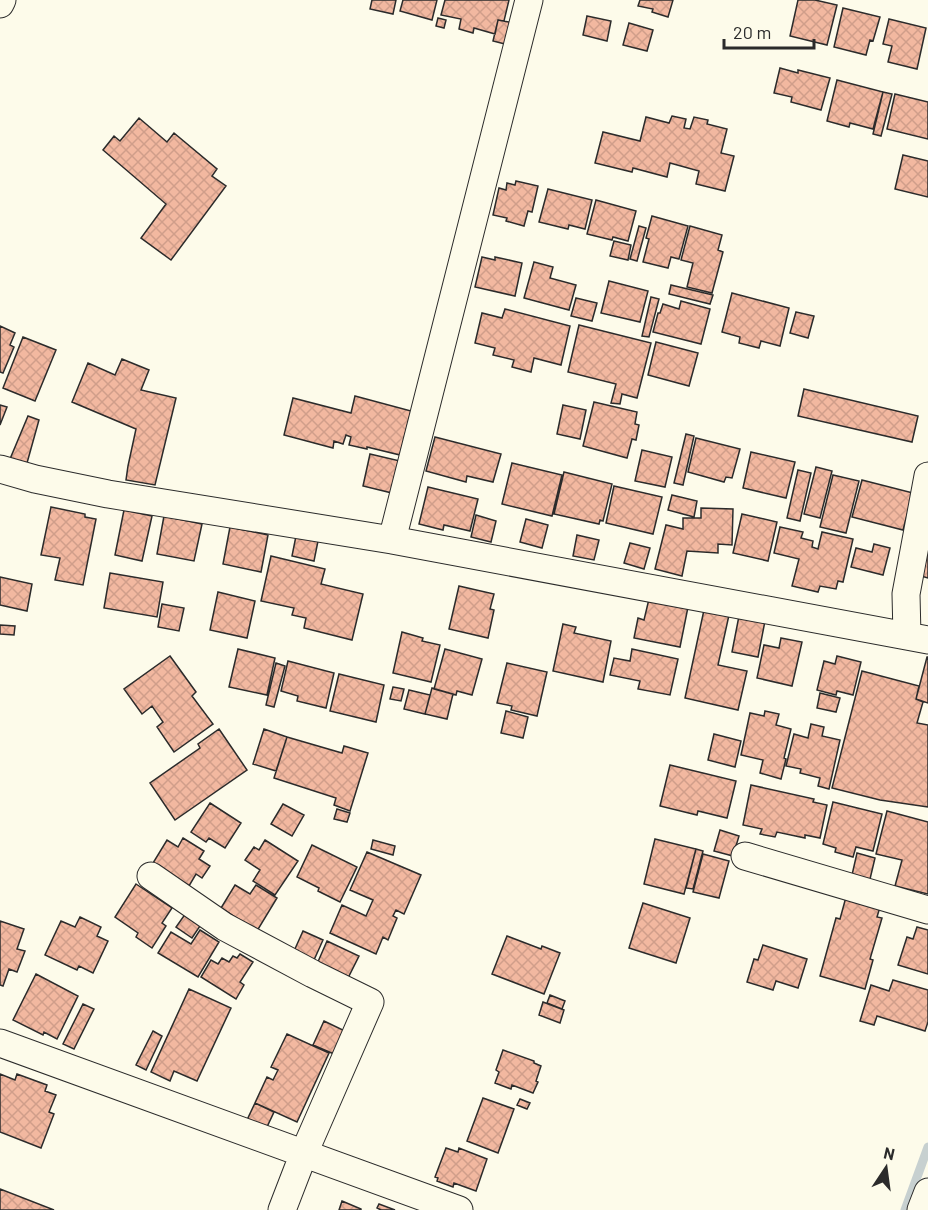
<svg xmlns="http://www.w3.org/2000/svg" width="928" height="1210" font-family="Barlow,sans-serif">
	<defs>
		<pattern id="building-cross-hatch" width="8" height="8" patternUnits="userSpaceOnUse" patternTransform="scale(1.5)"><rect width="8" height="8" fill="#f2b8a0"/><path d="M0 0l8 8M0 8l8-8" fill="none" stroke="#d09e8a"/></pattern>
	</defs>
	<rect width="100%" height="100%" fill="#fdfbea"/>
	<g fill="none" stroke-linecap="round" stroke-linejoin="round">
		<!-- stream -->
		<path stroke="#c7d0d0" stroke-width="9" d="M 905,1210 L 928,1147"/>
	</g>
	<!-- building -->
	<path fill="url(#building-cross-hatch)" stroke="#2b2b2b" stroke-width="1.5" d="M 372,0 L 396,0 L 393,14 L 370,9 Z
		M 403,0 L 437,0 L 432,20 L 400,11 Z
		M 445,0 L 509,0 L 504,21 L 498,20 L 495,34 L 474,28 L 473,33 L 459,29 L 461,19 L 441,15 Z
		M 640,0 L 673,0 L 668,17 L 652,12 L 653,9 L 638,6 Z
		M 798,0 L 815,0 L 837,5 L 827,45 L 790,36 Z
		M 843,8 L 880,17 L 873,41 L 870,40 L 866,55 L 834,47 Z
		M 587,16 L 611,21 L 607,41 L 583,35 Z
		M 438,18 L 446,20 L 444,28 L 436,26 Z
		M 889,19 L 926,28 L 917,69 L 888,62 L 892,46 L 883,44 Z
		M 498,20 L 514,23 L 509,45 L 493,41 Z
		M 629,23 L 653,30 L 647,51 L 623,45 Z
		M 780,68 L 798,73 L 798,70 L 830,78 L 821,110 L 791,102 L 792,97 L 774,93 Z
		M 837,80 L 883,92 L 873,129 L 850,123 L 849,127 L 827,121 Z
		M 883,92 L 892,94 L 881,136 L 873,134 Z
		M 895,94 L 928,102 L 928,139 L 887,129 Z
		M 672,116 L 686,119 L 684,128 L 690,129 L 694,117 L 708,120 L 707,124 L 727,129 L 721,153 L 734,156 L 725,191 L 696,184 L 699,171 L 670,163 L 667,177 L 633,168 L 632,172 L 595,163 L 603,132 L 640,141 L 646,117 L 669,123 Z
		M 139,118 L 167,142 L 174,133 L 217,169 L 212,176 L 226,186 L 171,260 L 141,238 L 166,204 L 103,150 L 114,136 L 120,141 Z
		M 903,155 L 928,161 L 928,197 L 895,189 Z
		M 516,181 L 538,186 L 532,212 L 528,211 L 524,226 L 506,221 L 507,218 L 493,215 L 499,188 L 506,190 L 507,183 L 515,185 Z
		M 548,189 L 592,200 L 585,229 L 569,225 L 568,229 L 539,222 Z
		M 596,200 L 636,211 L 628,241 L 613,237 L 612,240 L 587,234 Z
		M 652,216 L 688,226 L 679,259 L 671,257 L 668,268 L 643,262 L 649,239 L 646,238 Z
		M 639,226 L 646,228 L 637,261 L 630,259 Z
		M 690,226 L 722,235 L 718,250 L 723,252 L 712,293 L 687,287 L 693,263 L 681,260 Z
		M 614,241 L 631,245 L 628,260 L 610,256 Z
		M 482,257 L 495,260 L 495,257 L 522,263 L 515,296 L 475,287 Z
		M 534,262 L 553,267 L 550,278 L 576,285 L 569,310 L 524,298 Z
		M 609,281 L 648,291 L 640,322 L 601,313 Z
		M 671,285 L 713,295 L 710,304 L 669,294 Z
		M 732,293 L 789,308 L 780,346 L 761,341 L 759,348 L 739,343 L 740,337 L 722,332 Z
		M 651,297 L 659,299 L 649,337 L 642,336 Z
		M 576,298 L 597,303 L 592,321 L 571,316 Z
		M 681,301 L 710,309 L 701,344 L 653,332 L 658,313 L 660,313 L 663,304 L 679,309 Z
		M 505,309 L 570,326 L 561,365 L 534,358 L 531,372 L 512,367 L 514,360 L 493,355 L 495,348 L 475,343 L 482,313 L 502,318 Z
		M 796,312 L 814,316 L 808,338 L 790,333 Z
		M 579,325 L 651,343 L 637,398 L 622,394 L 620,404 L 611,403 L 616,384 L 568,372 Z
		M 0,326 L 15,333 L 10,345 L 14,347 L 3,373 L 0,372 Z
		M 23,337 L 56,350 L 35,401 L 3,388 Z
		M 656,342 L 698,353 L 689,386 L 648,375 Z
		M 122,359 L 149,370 L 141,390 L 176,398 L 155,485 L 126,480 L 128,466 L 136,429 L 72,402 L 88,363 L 115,375 Z
		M 804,389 L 918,416 L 912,442 L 798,416 Z
		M 355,396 L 411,411 L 400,455 L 367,447 L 367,449 L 349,445 L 351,437 L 346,435 L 343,444 L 334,441 L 333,448 L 284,435 L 293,398 L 351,413 Z
		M 594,402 L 637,412 L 635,424 L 639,425 L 636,440 L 632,439 L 627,458 L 583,446 Z
		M 0,405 L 7,407 L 0,425 Z
		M 563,405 L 586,410 L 580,439 L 557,434 Z
		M 28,416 L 39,420 L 27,463 L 10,459 Z
		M 686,434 L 694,436 L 683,485 L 674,483 Z
		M 435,437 L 501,454 L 493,482 L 467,476 L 466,482 L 426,471 Z
		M 696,438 L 740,449 L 732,478 L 726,477 L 724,482 L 688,472 Z
		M 642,450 L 672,457 L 665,487 L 635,481 Z
		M 751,452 L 795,462 L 786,498 L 743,488 Z
		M 370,454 L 400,461 L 392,493 L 363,486 Z
		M 512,463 L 562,475 L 552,516 L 502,504 Z
		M 816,467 L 832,471 L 820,518 L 804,514 Z
		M 798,470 L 811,473 L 800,521 L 787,518 Z
		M 564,472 L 612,484 L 603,521 L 600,520 L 599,524 L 554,514 Z
		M 833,475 L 859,481 L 846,533 L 820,527 Z
		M 862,480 L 913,493 L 903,530 L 852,517 Z
		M 614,486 L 662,497 L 653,534 L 606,523 Z
		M 428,487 L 478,499 L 470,531 L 444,525 L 443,530 L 419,524 Z
		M 672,495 L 697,501 L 694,517 L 668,510 Z
		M 51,507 L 85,514 L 85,517 L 96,519 L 83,585 L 55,580 L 60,558 L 41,555 Z
		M 701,508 L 733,509 L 732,545 L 718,544 L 718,553 L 687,551 L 682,576 L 655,569 L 666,525 L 683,529 L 683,518 L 701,518 Z
		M 124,510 L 152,516 L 142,561 L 115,555 Z
		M 742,514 L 777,522 L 768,561 L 733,553 Z
		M 476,515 L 496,521 L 491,542 L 471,537 Z
		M 164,516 L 202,524 L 194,561 L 157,554 Z
		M 526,519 L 548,525 L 542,548 L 520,542 Z
		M 230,527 L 268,535 L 261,572 L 223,564 Z
		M 780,527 L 803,532 L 801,538 L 813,541 L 812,547 L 818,549 L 822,532 L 853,539 L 843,582 L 838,581 L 836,589 L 820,586 L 818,592 L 792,586 L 799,559 L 774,553 Z
		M 577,535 L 599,540 L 594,560 L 573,556 Z
		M 296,536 L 318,541 L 314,561 L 292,556 Z
		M 630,543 L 650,548 L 644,569 L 624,563 Z
		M 874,544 L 890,548 L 883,575 L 851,567 L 856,548 L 872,552 Z
		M 928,547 L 928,578 L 921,576 Z
		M 271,556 L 325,569 L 321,584 L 363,594 L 352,640 L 304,628 L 306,618 L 292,615 L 294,608 L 261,601 Z
		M 110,573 L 163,582 L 157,617 L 104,608 Z
		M 0,577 L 32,584 L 27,611 L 0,605 Z
		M 459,586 L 494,594 L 490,609 L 494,610 L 488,638 L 449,629 Z
		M 218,592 L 255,601 L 247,638 L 210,630 Z
		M 649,599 L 688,607 L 680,647 L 634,638 L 638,618 L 644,620 Z
		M 162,604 L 184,608 L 179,631 L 158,627 Z
		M 704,610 L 729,615 L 718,665 L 747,671 L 738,710 L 685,698 Z
		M 739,616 L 765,621 L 758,657 L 732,652 Z
		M 563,624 L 576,627 L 574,633 L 611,641 L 603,682 L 553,671 Z
		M 0,625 L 15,626 L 14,635 L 0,634 Z
		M 402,632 L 423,638 L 422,641 L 440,645 L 431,682 L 393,673 Z
		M 781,638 L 802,642 L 792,686 L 757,678 L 764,645 L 779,648 Z
		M 238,649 L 275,658 L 267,695 L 229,687 Z
		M 445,649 L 482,659 L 472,695 L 457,691 L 456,695 L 434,689 Z
		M 632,649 L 678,659 L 670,695 L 638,689 L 640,681 L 610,675 L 614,658 L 630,661 Z
		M 170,656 L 196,692 L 192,696 L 213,724 L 174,752 L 157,727 L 163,722 L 152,706 L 142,714 L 124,689 Z
		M 837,656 L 861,662 L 853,695 L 837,691 L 836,695 L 817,690 L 824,661 L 835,664 Z
		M 927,657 L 928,657 L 928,703 L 916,699 Z
		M 288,661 L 334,673 L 326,708 L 297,701 L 298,696 L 281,691 Z
		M 276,663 L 285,666 L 274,707 L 266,705 Z
		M 507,663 L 547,672 L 537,716 L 511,710 L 512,706 L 497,703 Z
		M 862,671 L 919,686 L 916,699 L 923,702 L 917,723 L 928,725 L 928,807 L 880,800 L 832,788 Z
		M 339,674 L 384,685 L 376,722 L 330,711 Z
		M 393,687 L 404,689 L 401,701 L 390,699 Z
		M 432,688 L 453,694 L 447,719 L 425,714 Z
		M 409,690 L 430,695 L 425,714 L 404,709 Z
		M 820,693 L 840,698 L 836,712 L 817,708 Z
		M 506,711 L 528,717 L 523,738 L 501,733 Z
		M 765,711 L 779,714 L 776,725 L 791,729 L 784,758 L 786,759 L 781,779 L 760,773 L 763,760 L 741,755 L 750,713 L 764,716 Z
		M 811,724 L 824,727 L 822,736 L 840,740 L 829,789 L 818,786 L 820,778 L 800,773 L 801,769 L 786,766 L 794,734 L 808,738 Z
		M 219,729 L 247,770 L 175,820 L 150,783 L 200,748 L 198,744 Z
		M 264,729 L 287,737 L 276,771 L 253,764 Z
		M 714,734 L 741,741 L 735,767 L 708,760 Z
		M 287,737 L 342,753 L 344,746 L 368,753 L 350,811 L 334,805 L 336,798 L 274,778 Z
		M 670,765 L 736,781 L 727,818 L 698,811 L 697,815 L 660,806 Z
		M 751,785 L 814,799 L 813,802 L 827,805 L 820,838 L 805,835 L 805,838 L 777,832 L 775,837 L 760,834 L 762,829 L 743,825 Z
		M 833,802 L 882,814 L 873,851 L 856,847 L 853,857 L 835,852 L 836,848 L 823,844 Z
		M 210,803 L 241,823 L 225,848 L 209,838 L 206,842 L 191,832 Z
		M 283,804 L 304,815 L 292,836 L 271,824 Z
		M 337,809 L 350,813 L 347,822 L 334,819 Z
		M 887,811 L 928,822 L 928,894 L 895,886 L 902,860 L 876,854 Z
		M 720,830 L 739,836 L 733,856 L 714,851 Z
		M 183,838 L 204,851 L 199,859 L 210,866 L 202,878 L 196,874 L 189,886 L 153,863 L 167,840 L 178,847 Z
		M 655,839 L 696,849 L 684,894 L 644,884 Z
		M 265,840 L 298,861 L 275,895 L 253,881 L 260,870 L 245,860 L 254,847 L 259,850 Z
		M 373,840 L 395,846 L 393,855 L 371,849 Z
		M 312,845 L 357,867 L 340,902 L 318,891 L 319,888 L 297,877 Z
		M 696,849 L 703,851 L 693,889 L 686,888 Z
		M 367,852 L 421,875 L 404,914 L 396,910 L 393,916 L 397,918 L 388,940 L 383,937 L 376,954 L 330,933 L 342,905 L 366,916 L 373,900 L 350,890 Z
		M 857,853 L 875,858 L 870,879 L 852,875 Z
		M 703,854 L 729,861 L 719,898 L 693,892 Z
		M 136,884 L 172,908 L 162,923 L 166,926 L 152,948 L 136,937 L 138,933 L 115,917 Z
		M 235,885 L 250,894 L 256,885 L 277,898 L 257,931 L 221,908 Z
		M 846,897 L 880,907 L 877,917 L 882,918 L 870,959 L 873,960 L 865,989 L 820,976 L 836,918 L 840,919 Z
		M 643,903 L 690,918 L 676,963 L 629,948 Z
		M 186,913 L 202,923 L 192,938 L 176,927 Z
		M 80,917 L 101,927 L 97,936 L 108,941 L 93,973 L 79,966 L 77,970 L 45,955 L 61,921 L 75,927 Z
		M 0,921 L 24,929 L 17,949 L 25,951 L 17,972 L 9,969 L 3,986 L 0,985 Z
		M 917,927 L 928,930 L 928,974 L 898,965 L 907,937 L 913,939 Z
		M 200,930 L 219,942 L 198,977 L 158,953 L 171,932 L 191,944 Z
		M 303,931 L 323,940 L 314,960 L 294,951 Z
		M 507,936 L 541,949 L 542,946 L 560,953 L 544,994 L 492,974 Z
		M 327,941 L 359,956 L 348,978 L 317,964 Z
		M 763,945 L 807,959 L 798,988 L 776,981 L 773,990 L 747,982 L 754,959 L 758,960 Z
		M 240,954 L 253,962 L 240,982 L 244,985 L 236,999 L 201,977 L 211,960 L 218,964 L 222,958 L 229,962 L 233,956 L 237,958 Z
		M 36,974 L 78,996 L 57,1039 L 44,1032 L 43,1035 L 13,1020 Z
		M 893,980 L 928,990 L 928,1022 L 925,1031 L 877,1016 L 874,1025 L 860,1021 L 871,985 L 889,991 Z
		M 189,989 L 231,1008 L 197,1081 L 174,1071 L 170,1081 L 151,1072 Z
		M 550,995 L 565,1001 L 562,1009 L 547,1003 Z
		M 543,1002 L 564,1010 L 560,1023 L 539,1015 Z
		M 83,1004 L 94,1009 L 74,1049 L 63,1044 Z
		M 324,1021 L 345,1031 L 334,1054 L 313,1045 Z
		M 153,1031 L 162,1036 L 146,1070 L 136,1065 Z
		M 287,1034 L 329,1053 L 297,1122 L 255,1103 L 267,1077 L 273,1080 L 278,1070 L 271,1067 Z
		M 503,1050 L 534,1061 L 534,1063 L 541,1066 L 536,1081 L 538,1082 L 533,1093 L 512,1085 L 511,1089 L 495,1083 L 499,1072 L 496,1070 Z
		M 0,1074 L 15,1080 L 17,1074 L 47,1085 L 45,1091 L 56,1095 L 49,1112 L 54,1114 L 41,1148 L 0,1132 Z
		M 483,1098 L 514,1109 L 498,1153 L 467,1141 Z
		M 520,1099 L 530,1103 L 527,1109 L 517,1105 Z
		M 255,1103 L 274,1112 L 266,1129 L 247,1120 Z
		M 446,1148 L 458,1152 L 459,1148 L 487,1159 L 476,1191 L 454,1183 L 453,1187 L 437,1181 L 438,1178 L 435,1177 Z
		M 0,1189 L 54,1210 L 0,1210 Z
		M 342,1201 L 361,1209 L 361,1210 L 339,1210 Z
		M 379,1204 L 395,1210 L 381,1210 L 377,1208 Z"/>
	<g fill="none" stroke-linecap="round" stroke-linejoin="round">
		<!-- street casing -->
		<g stroke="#2b2b2b" stroke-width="29">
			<path id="street" d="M 0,4 L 2,0
				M 0,469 L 35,479 L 108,494 L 392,540 L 928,640
				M 392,540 L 529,0
				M 907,636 L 906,594 L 928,476
				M 745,856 L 928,910
				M 151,876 L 225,927 L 313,974 L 370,1002 L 304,1153 L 282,1210
				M 0,1043 L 459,1210
				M 921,1210 L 928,1192"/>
		</g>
		<!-- street -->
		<use href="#street" stroke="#fdfbea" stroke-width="27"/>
	</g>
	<!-- north arrow -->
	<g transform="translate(886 1168) rotate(13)" stroke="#fdfbea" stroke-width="4.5" paint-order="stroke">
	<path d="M0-4.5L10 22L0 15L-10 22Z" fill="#2b2b2b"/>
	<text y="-9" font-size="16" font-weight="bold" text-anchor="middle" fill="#2b2b2b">N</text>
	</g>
	<!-- scale -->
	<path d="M724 39v9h90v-9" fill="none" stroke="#2b2b2b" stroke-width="3"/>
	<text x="733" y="39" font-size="18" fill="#2b2b2b" stroke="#fdfbea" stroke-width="4.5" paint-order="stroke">20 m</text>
</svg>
